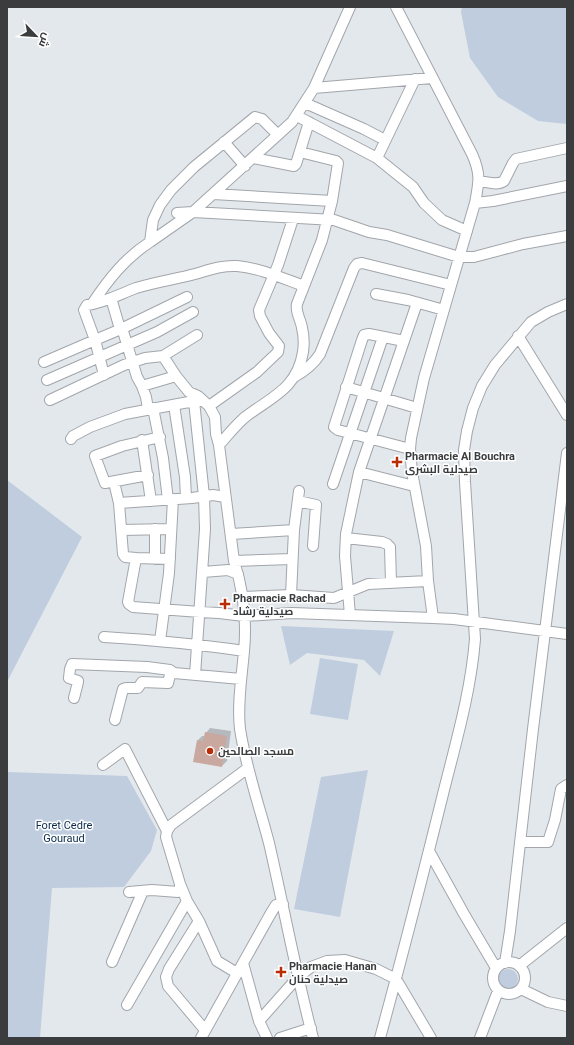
<svg xmlns="http://www.w3.org/2000/svg" width="574" height="1045" font-family="Roboto,Cairo,sans-serif">
	<rect width="100%" height="100%" fill="#e3e8ed"/>
	<!-- green -->
	<path fill="#bfcdde" d="M 462,7 L 567,7 L 567,124 L 538,121 L 498,97 L 470,58 L 461,12 Z
		M 7,480 L 82,537 L 8,680 L 7,693 Z
		M 281,626 L 394,631 L 380,676 L 364,660 L 307,653 L 290,665 Z
		M 320,658 L 358,664 L 348,720 L 310,714 Z
		M 368,770 L 340,917 L 294,909 L 321,777 Z
		M 7,772 L 127,776 L 157,830 L 151,851 L 124,887 L 52,888 L 40,1038 L 7,1038 Z
		M498 979a10 10 0 1 1 20 0a10 10 0 1 1-20 0Z"/>
	<!-- shadow -->
	<path fill="#0003" d="M 210,728 L 231,731 L 227,761 L 222,766 L 198,740 L 202,736 L 205,736 L 206,733 Z"/>
	<!-- building -->
	<path fill="#c9a89f" d="M 205,732 L 227,736 L 222,767 L 193,762 L 197,740 L 203,741 Z"/>
	<g fill="none" stroke-linecap="round" stroke-linejoin="round">
		<!-- minor casing -->
		<g stroke="#a2a6ab" stroke-width="12">
			<path id="minor" d="M 396,7 L 472,154 C 481,174 479,182 475,203 L 424,378 L 411,438 L 410,449 L 412,472 L 426,546 L 428,581 L 433,618 L 454,619 L 567,634
				M 415,79 L 377,158 L 413,187 L 424,203 L 442,220 L 467,231
				M 314,88 L 432,78
				M 305,103 L 364,129 L 385,140
				M 297,116 L 377,158
				M 224,142 L 245,166
				M 253,158 L 294,166 L 296,164 L 309,122
				M 479,181 C 488,182 497,186 504,181 L 513,163 L 516,159 L 567,148
				M 213,194 L 332,201
				M 475,203 L 493,201 L 567,186
				M 177,213 L 193,212 L 334,220 L 369,232 L 387,235 L 459,257 L 474,257 L 523,244 L 567,236
				M 150,242 L 193,212 L 292,122 L 314,88 L 350,7
				M 376,294 L 408,300 L 444,310
				M 187,297 L 121,329 L 95,340 L 84,310 L 87,305 C 104,303 120,294 136,288 C 155,282 176,279 195,274 C 209,270 222,265 237,266 C 260,268 282,278 304,286
				M 111,298 L 120,329
				M 92,304 C 108,280 125,258 150,242 L 153,220 L 160,205 L 171,190 L 194,167 L 255,117 L 262,119 L 278,135
				M 122,328 L 137,377 L 142,386 L 176,376
				M 197,335 L 163,356 L 176,376 L 189,392 L 198,396 L 209,406 L 215,417 L 216,434 L 219,445 L 234,561 C 243,589 247,621 244,651 C 242,676 237,703 240,729 C 246,768 259,805 269,843 C 284,908 296,974 313,1038
				M 518,336 L 567,415
				M 404,341 L 369,334 L 364,335 L 362,340 L 334,427 L 338,430 L 410,449
				M 44,362 L 95,340 L 104,375
				M 294,377 C 305,371 313,365 320,354 L 354,268 L 357,264 L 362,263 L 451,285
				M 47,380 L 157,332 L 193,312
				M 142,386 L 146,397 L 148,409
				M 346,387 L 417,408
				M 50,400 L 124,365 L 145,358 L 163,356
				M 194,401 L 204,496 L 205,529 L 195,675
				M 174,405 L 185,477 L 186,498
				M 209,406 L 257,372 L 278,352 L 279,346 L 269,333 L 260,316 L 259,310 L 278,265 L 293,219
				M 153,408 L 163,458 L 168,500
				M 71,439 L 73,436 L 90,427 L 125,414 L 194,401 L 201,401
				M 142,440 L 151,501
				M 219,445 C 227,436 235,426 244,418 C 269,398 297,390 303,352 C 304,345 304,336 302,328 C 301,320 295,312 297,304 L 322,240 L 332,201 L 338,163 L 336,161 L 300,152
				M 148,475 L 105,483 L 95,456 L 122,446 L 160,437
				M 114,482 L 119,503 L 192,498 L 213,495 L 225,497
				M 333,484 L 383,337
				M 414,486 L 359,472 L 417,303
				M 298,501 L 316,505 L 313,546
				M 119,503 L 123,554 L 125,557 L 136,558 L 128,602 L 129,604 L 133,607 L 200,612 L 219,613 L 244,616 L 292,613 L 433,618
				M 121,530 L 171,529
				M 231,534 L 294,530
				M 346,538 L 382,542 L 387,544 L 390,547 L 391,583
				M 136,558 L 170,559
				M 155,559 L 155,529
				M 234,561 L 292,559
				M 203,572 L 228,570 L 238,574
				M 291,595 L 294,530 L 299,491
				M 242,597 L 291,595 L 334,598 L 368,584 L 428,581
				M 350,615 L 345,556 L 346,534 L 359,472
				M 104,637 C 151,640 198,644 244,651
				M 160,641 L 169,573 L 173,499
				M 74,698 L 78,682 L 78,681 L 69,678 L 70,669 L 72,664 L 147,667 L 170,670 L 174,673 L 241,679
				M 115,720 L 123,689 L 126,688 L 138,688 L 142,682 L 168,683 L 171,671
				M 103,765 L 125,749 L 167,831
				M 520,842 L 548,842 L 555,820 L 561,789 L 567,785
				M 429,851 L 464,914 L 496,968
				M 129,892 L 152,890 L 178,892 L 180,890 L 180,884
				M 199,921 L 169,969 L 166,977 L 168,986 L 205,1030
				M 112,962 L 143,891
				M493 978a16 16 0 1 1 32 0a16 16 0 1 1-32 0Z
				M 243,963 L 259,1021 L 267,1038
				M 505,963 L 510,931 L 533,729 L 567,453
				M 519,966 L 567,928
				M 237,973 L 217,961 L 199,921 L 187,901 L 180,884 L 166,837 L 167,831 L 171,825 L 248,768
				M 521,989 L 548,1002 L 567,1006
				M 127,1005 L 187,901
				M 259,1021 L 298,977 L 311,967 L 327,961 L 345,960 L 376,969 L 396,979 L 431,1038
				M 201,1038 L 271,913 L 276,905 L 283,904
				M 280,1038 L 311,1028
				M 380,1038 C 402,957 423,875 443,794 C 456,742 471,691 475,639 L 465,482 L 464,450 L 467,431 L 473,408 L 482,386 L 495,365 L 531,322 L 548,312 L 567,304
				M 480,1038 L 498,991"/>
		</g>
		<!-- minor -->
		<use href="#minor" stroke="#fff" stroke-width="10"/>
	</g>
	<!-- markers -->
	<g fill="#b82d05" stroke="#fff" stroke-width="1.5">
		<path d="M395 456h4v4h4v4h-4v4h-4v-4h-4v-4h4z"/>
		<path d="M223 598h4v4h4v4h-4v4h-4v-4h-4v-4h4z"/>
		<circle cx="210" cy="751" r="4"/>
		<path d="M279 966h4v4h4v4h-4v4h-4v-4h-4v-4h4z"/>
	</g>
	<g text-anchor="middle" dominant-baseline="central" stroke-width="3" stroke-linejoin="round" paint-order="stroke">
		<!-- poi labels -->
		<g font-size="11" font-weight="bold" fill="#3a3c3e" stroke="#fff" text-anchor="start">
			<text x="405" y="456">Pharmacie Al Bouchra<tspan x="405" dy="13">صيدلية البشرى</tspan></text>
			<text x="233" y="598">Pharmacie Rachad<tspan x="233" dy="13">صيدلية رشاد</tspan></text>
			<text x="218" y="751">مسجد الصالحين</text>
			<text x="289" y="966">Pharmacie Hanan<tspan x="289" dy="13">صيدلية حنان</tspan></text>
		</g>
		<!-- park labels -->
		<g font-size="11" fill="#082a4b" stroke="#fff">
			<text x="64" y="825">Foret Cedre<tspan x="64" dy="13">Gouraud</tspan></text>
		</g>
	</g>
	<!-- border -->
	<rect width="574" height="1045" fill="none" stroke="#3a3c3e" stroke-width="16"/>
	<!-- north arrow -->
	<g transform="translate(36 36) rotate(115)" stroke="#ffffff" stroke-width="3" paint-order="stroke">
	<path d="M0-3L7 15L0 10L-7 15Z" fill="#3a3c3e"/>
	<text y="-6" font-size="11" font-weight="bold" text-anchor="middle" fill="#3a3c3e">ش</text>
	</g>
</svg>
